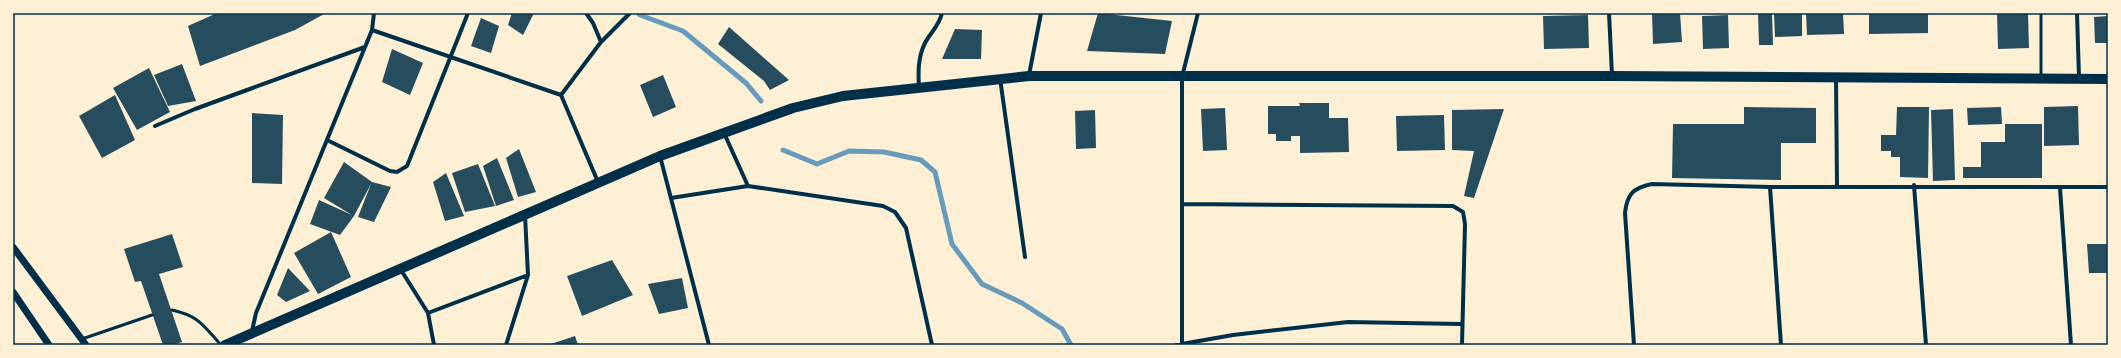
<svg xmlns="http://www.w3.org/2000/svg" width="2121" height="358" font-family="Bitter,serif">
	<rect width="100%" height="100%" fill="#fdf0d5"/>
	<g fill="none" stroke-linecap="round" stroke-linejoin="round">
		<!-- stream -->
		<path stroke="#669bbc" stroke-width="5" d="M 638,13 L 640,15 L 683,31 L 746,83 L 761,101
			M 783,150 L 817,164 L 849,151 L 884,152 L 921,160 L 935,172 L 952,244 L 982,284 L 1022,303 L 1062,329 L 1071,345"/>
	</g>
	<!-- building -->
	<path fill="#264d5e" d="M 217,13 L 326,13 L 295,30 L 200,66 L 188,26 Z
		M 512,13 L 534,13 L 523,35 L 508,25 Z
		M 1098,13 L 1172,21 L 1165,54 L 1087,51 Z
		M 1652,13 L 1680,13 L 1682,42 L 1653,44 Z
		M 1758,13 L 1772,13 L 1773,45 L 1759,45 Z
		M 1774,13 L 1802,13 L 1802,36 L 1775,37 Z
		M 1806,13 L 1843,13 L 1844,34 L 1807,35 Z
		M 1869,13 L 1928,13 L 1928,33 L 1869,34 Z
		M 1997,13 L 2028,13 L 2029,48 L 1998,49 Z
		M 1588,15 L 1589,48 L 1544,49 L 1543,16 Z
		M 1728,15 L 1729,48 L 1703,49 L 1702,16 Z
		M 2108,16 L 2108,43 L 2095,43 L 2094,17 Z
		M 481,18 L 499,26 L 491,53 L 471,46 Z
		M 729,27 L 789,80 L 770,90 L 764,81 L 718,44 Z
		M 955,29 L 982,30 L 981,59 L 942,59 Z
		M 392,49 L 423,63 L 410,95 L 382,82 Z
		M 182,64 L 196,101 L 168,106 L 154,75 Z
		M 149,68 L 170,112 L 137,130 L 113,88 Z
		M 663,75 L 676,107 L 653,117 L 640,85 Z
		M 115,95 L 135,140 L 102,158 L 79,116 Z
		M 1299,103 L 1329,103 L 1329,118 L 1348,118 L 1349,152 L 1300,153 L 1300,136 L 1291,136 L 1291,141 L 1276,141 L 1276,134 L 1268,134 L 1268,106 L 1300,106 Z
		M 2078,106 L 2079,145 L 2044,146 L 2044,107 Z
		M 1744,107 L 1816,108 L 1816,143 L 1781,143 L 1781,180 L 1672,178 L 1673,124 L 1744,124 Z
		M 1897,107 L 1929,107 L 1928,178 L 1900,177 L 1900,157 L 1891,157 L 1891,151 L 1881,151 L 1881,135 L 1896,135 Z
		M 2001,107 L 2002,124 L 1968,125 L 1967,108 Z
		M 1225,108 L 1227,150 L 1203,151 L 1201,109 Z
		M 1504,109 L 1474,198 L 1464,196 L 1474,151 L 1452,150 L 1452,110 Z
		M 1953,109 L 1955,180 L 1933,181 L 1931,110 Z
		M 1095,110 L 1096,148 L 1076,149 L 1075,111 Z
		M 252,113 L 283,115 L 282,184 L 252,183 Z
		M 1444,115 L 1445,150 L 1397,151 L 1396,116 Z
		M 2005,124 L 2042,124 L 2042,178 L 1963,178 L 1963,167 L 1981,167 L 1981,142 L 2005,142 Z
		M 519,149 L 536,192 L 518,197 L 506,158 Z
		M 497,158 L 514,200 L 496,206 L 483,166 Z
		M 344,162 L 372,182 L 391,187 L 374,222 L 358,217 L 371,184 L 354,216 L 340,235 L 310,224 L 319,200 L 352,215 L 324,198 Z
		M 478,164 L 495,206 L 465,212 L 452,173 Z
		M 446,173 L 464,216 L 445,221 L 433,182 Z
		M 331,232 L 351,277 L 318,294 L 294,253 Z
		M 172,234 L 183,267 L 159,274 L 182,342 L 173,345 L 163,345 L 141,281 L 135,282 L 124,249 Z
		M 2087,244 L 2108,244 L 2108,273 L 2089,273 Z
		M 612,260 L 633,295 L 582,316 L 567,276 Z
		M 288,268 L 310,291 L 286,302 L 277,295 Z
		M 682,278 L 688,308 L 659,314 L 648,284 Z
		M 575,336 L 578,345 L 548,345 Z"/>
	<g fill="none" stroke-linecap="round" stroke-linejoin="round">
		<!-- service -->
		<path stroke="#003049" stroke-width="3" d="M 2041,77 L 2041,13
			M 172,310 C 199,316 203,325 221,345
			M 82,339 L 152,315"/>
		<!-- minor -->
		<path stroke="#003049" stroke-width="4" d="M 586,13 L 593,23 L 601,42
			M 1609,13 L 1612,75
			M 2077,13 L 2079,78
			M 372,30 L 561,95 L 598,182
			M 1029,75 L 1041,13
			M 1000,78 L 1025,257
			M 1836,78 L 1837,186
			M 919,87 C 918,72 918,57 925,43 C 931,32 939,26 942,13
			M 561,95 L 601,42 L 630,13
			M 155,126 L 195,109 L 365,47
			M 724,133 L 748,186
			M 327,140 L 390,171 L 397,172 L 407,166 L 468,13
			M 660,156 L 709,345
			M 1914,185 L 1926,345
			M 1770,187 L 1781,345
			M 2060,188 L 2071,345
			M 671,198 L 748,186 L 883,206 L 895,212 L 906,228 L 932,345
			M 1183,204 L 1453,206 L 1463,212 L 1465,224 L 1462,345
			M 401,270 L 428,313 L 434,345
			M 428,313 L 528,275
			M 252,331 L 256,313 L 372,30 L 374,13
			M 506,345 L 528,275 L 525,215
			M 1176,345 L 1233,335 L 1348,322 L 1461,324
			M 1182,345 L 1182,77 L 1198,13
			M 1634,345 L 1625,213 C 1627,194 1633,188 1652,184 L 1770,187 L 2108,187"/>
		<!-- tertiary -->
		<path stroke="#003049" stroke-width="7" d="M 13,247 L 86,345
			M 13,292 L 49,345"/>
		<!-- primary -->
		<path stroke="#003049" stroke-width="10" d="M 225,345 L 660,156 L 793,108 L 843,96 L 1029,76 L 1613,76 L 2108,79"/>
	</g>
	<!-- border -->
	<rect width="2121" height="358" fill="none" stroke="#fdf0d5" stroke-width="28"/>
	<rect x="14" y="14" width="2093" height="330" fill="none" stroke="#003049" stroke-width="1.5"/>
</svg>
